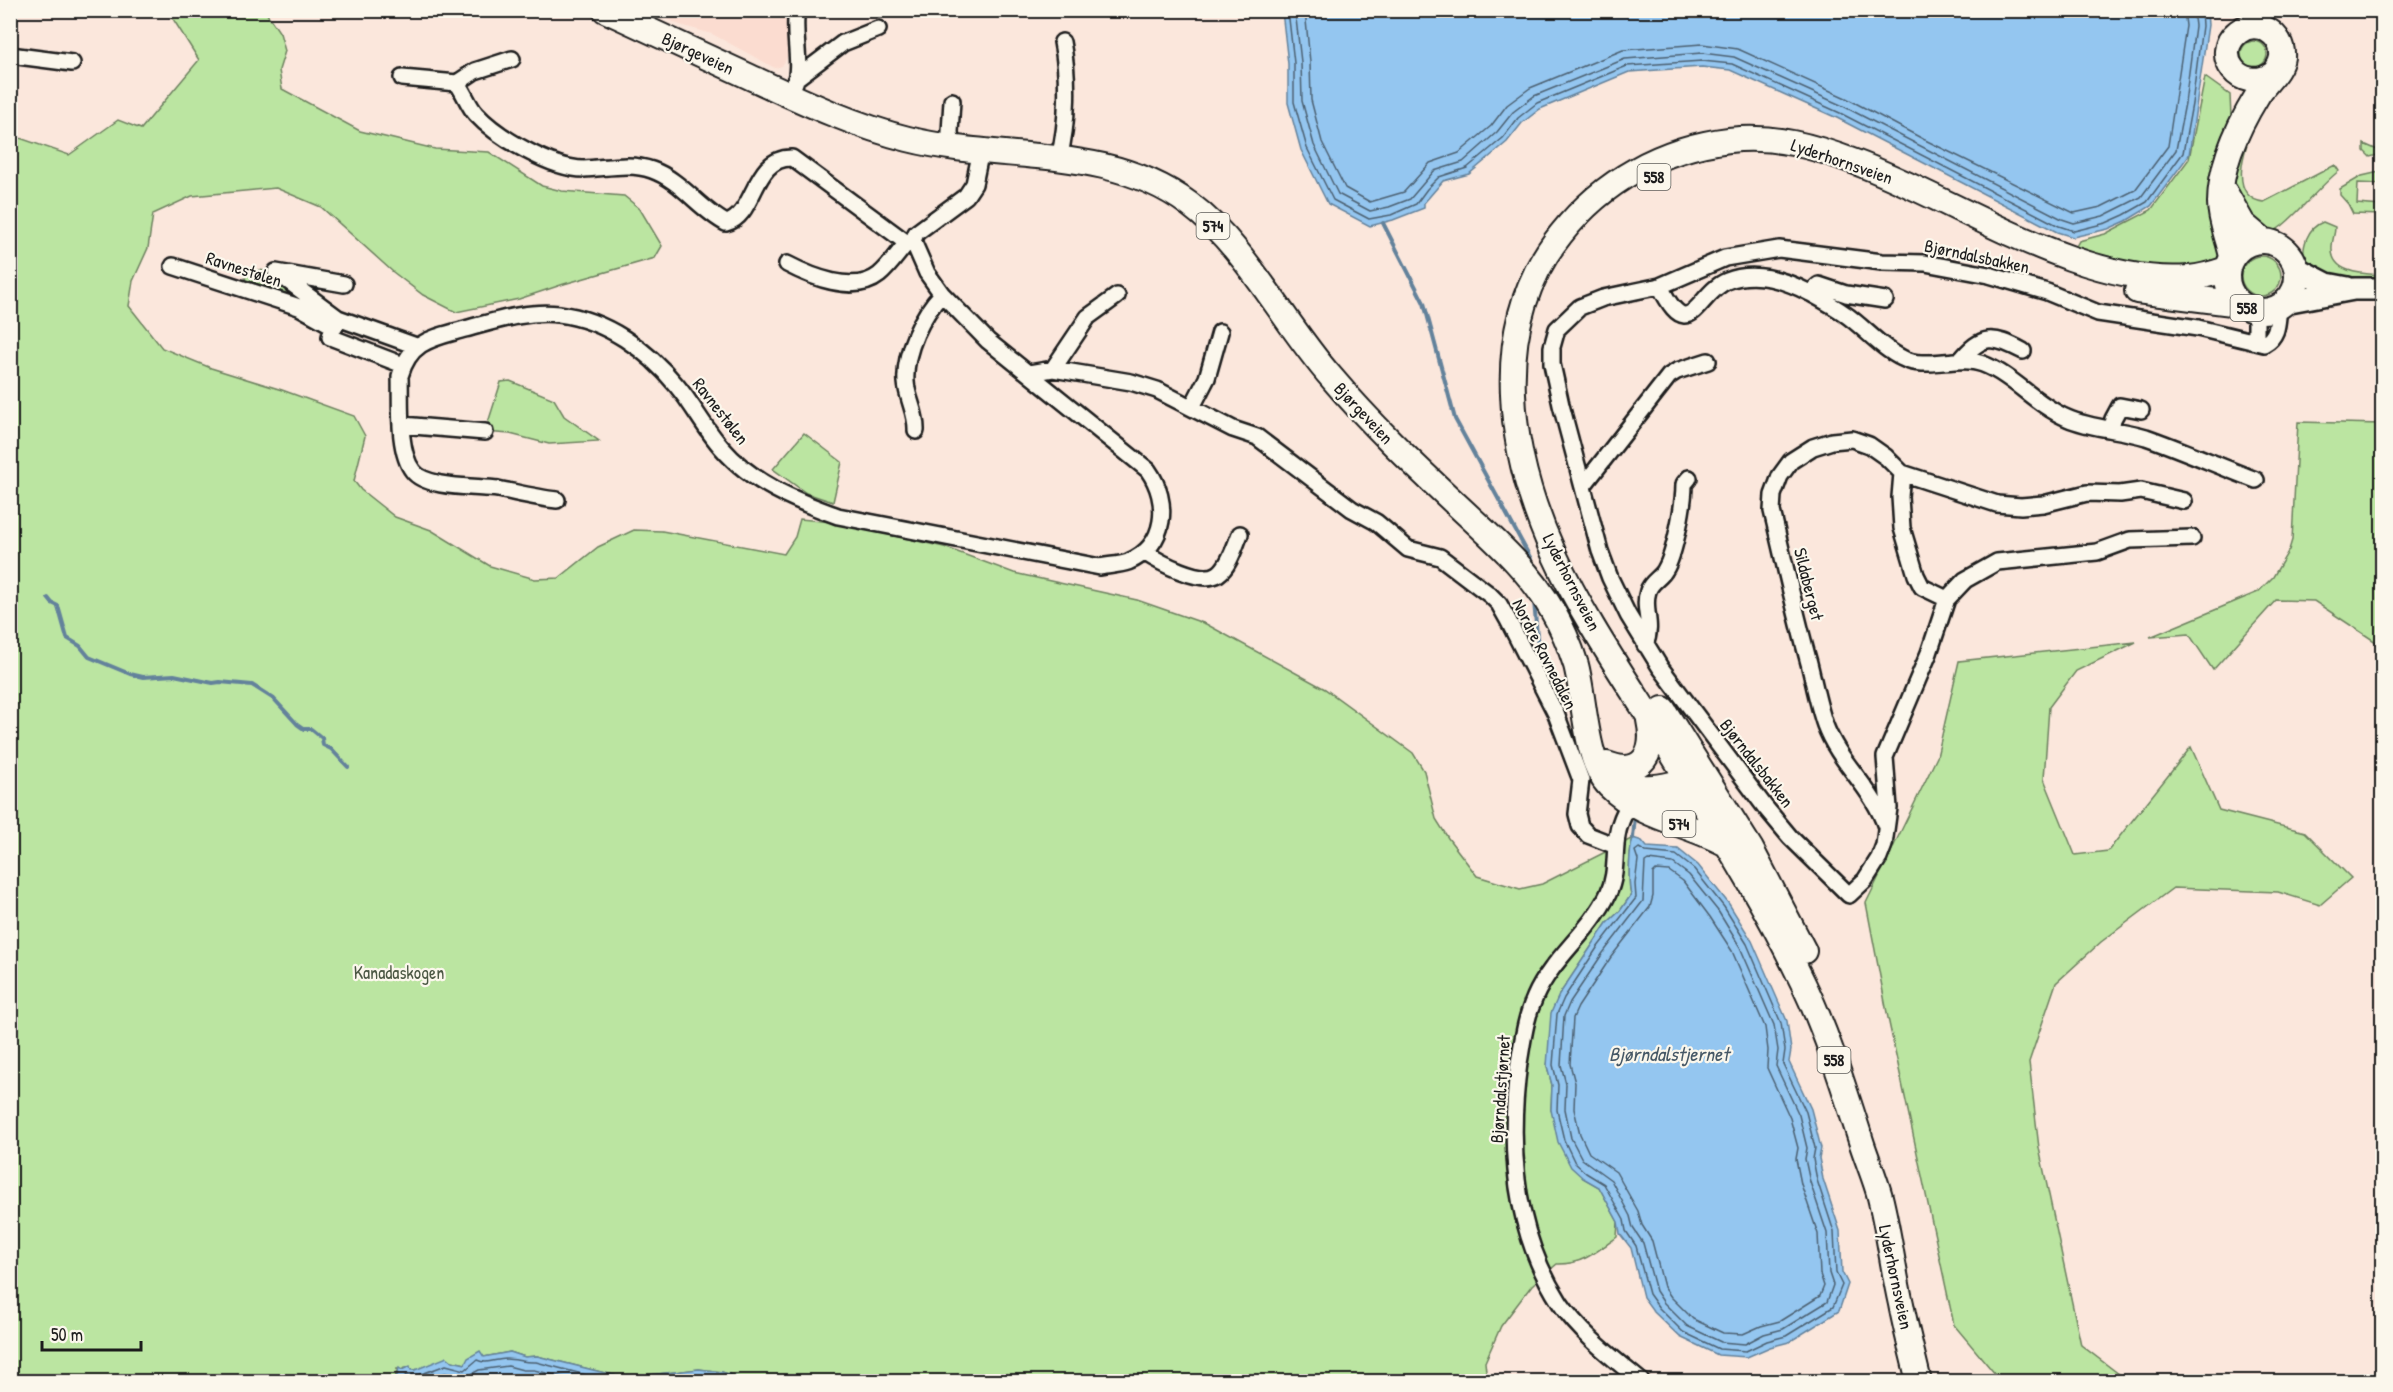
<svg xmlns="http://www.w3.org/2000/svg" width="2393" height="1392" font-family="'Patrick Hand',sans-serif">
	<rect width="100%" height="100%" fill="#fbe7dc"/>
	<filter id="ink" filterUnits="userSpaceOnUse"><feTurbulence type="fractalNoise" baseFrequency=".0167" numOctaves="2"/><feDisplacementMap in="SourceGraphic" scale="12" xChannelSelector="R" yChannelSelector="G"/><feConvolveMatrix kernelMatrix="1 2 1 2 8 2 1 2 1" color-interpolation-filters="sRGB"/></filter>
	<g filter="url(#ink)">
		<!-- built -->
		<path fill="#fbdcd0" d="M 654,11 L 784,11 L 791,30 L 789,54 L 782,66 L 775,68 L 712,34 L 677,24 Z"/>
		<!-- green -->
		<path fill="#bbe5a1" stroke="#6c805e" stroke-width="1.5" d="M 168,11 L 265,11 L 280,33 L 285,51 L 279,70 L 282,89 L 360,131 L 435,149 L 489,152 L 542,186 L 562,191 L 624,196 L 640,209 L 662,246 L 655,258 L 564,284 L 519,299 L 456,312 L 423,295 L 393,272 L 321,207 L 276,188 L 192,196 L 153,214 L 148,248 L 133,281 L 129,306 L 162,348 L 211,368 L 282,390 L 354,416 L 365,436 L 354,481 L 361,490 L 395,517 L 431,530 L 490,566 L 535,579 L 559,578 L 598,547 L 634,530 L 662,531 L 784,554 L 795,537 L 800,519 L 832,522 L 944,547 L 1014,573 L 1137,600 L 1206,624 L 1325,689 L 1413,753 L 1424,771 L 1436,819 L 1448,838 L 1477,876 L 1520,889 L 1542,884 L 1633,838 C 1629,849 1628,883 1631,895 L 1620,911 L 1607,923 L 1559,995 L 1547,1066 L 1552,1085 L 1551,1110 L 1583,1178 L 1599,1187 L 1618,1222 L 1617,1237 C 1598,1251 1582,1265 1557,1264 L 1532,1285 L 1501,1326 L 1485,1362 L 1487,1381 L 750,1382 L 722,1372 L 699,1369 L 625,1378 L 537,1356 L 525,1357 L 510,1352 L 484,1357 L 466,1364 L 452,1361 L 415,1370 L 404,1368 L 402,1370 L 397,1369 L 395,1380 L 388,1377 L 384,1381 L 11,1382 L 11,135 L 69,155 L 118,120 L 141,129 L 199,60 Z
			M2241 54a13 13 0 1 1 26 0a13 13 0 1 1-26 0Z
			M 2205,77 L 2230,95 L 2231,117 L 2221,182 L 2222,251 L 2216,261 L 2202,268 L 2130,265 L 2074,250 L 2079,241 L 2105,234 L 2151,210 L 2189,159 Z
			M 2258,113 C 2250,135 2222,197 2264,202 L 2335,165 L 2339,171 C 2323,182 2284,231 2271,232 C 2266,233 2261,230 2256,229 L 2233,183 L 2235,164 Z
			M 2364,144 L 2382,152 L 2382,154 L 2370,157 L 2364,151 Z
			M 2379,172 L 2382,174 L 2380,184 L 2358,183 L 2357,204 L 2382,206 L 2382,215 L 2353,214 L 2348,204 L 2340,195 L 2340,189 L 2362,176 Z
			M 2323,222 L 2335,227 C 2335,235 2332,240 2332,247 C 2330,274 2365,274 2382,275 L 2382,283 L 2332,279 L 2304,262 C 2302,246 2307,228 2323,222 Z
			M2241 276a20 20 0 1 1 40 0a20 20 0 1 1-40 0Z
			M 260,270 L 268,272 L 323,310 L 243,286 L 247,272 Z
			M 510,381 L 554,399 L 564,416 L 599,441 L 549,444 L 510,434 L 485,432 L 501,382 Z
			M 2298,422 L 2382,424 L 2382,646 L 2314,601 L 2276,600 L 2213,670 L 2189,634 L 2150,637 L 2258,592 L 2273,577 L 2289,550 L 2292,540 Z
			M 804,433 L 842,462 L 833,502 L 806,493 L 773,469 Z
			M 2136,642 L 2076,671 L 2049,707 L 2044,779 L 2075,855 L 2108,851 L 2191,747 L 2219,810 L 2305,832 L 2351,878 L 2320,905 L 2278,892 L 2173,888 L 2101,942 L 2056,983 L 2029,1062 L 2039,1148 L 2081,1345 L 2128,1381 L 2001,1381 L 1954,1325 L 1888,1018 L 1866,903 L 1937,757 L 1959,661 Z"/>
		<!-- water -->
		<path fill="#94c6f0" stroke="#64829b" stroke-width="1.5" d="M 2207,11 L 2208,25 L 2189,155 L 2151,206 L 2126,221 L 2108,229 L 2073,237 L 2057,232 L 1837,118 L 1730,70 L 1702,67 L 1629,72 L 1540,109 L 1522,123 L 1507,142 L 1469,174 L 1443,181 L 1424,203 L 1424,208 L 1393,220 L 1370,226 L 1328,204 L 1301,150 L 1288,103 L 1288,64 L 1282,11 Z
			M 1633,838 L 1642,841 L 1647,847 L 1678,849 L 1698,865 L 1729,904 L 1752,941 L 1787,1021 L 1791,1050 L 1789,1062 L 1811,1109 L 1821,1148 L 1819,1158 L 1823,1179 L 1840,1231 L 1842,1272 L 1848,1284 L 1839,1311 L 1789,1342 L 1770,1347 L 1747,1357 L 1718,1355 L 1680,1337 L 1654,1312 L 1643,1297 L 1631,1248 L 1620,1234 L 1618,1222 L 1599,1187 L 1583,1178 L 1571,1167 L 1558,1142 L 1551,1110 L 1552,1085 L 1547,1066 L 1551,1013 L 1559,995 L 1607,923 L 1620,911 L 1631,895 C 1628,883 1629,850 1633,838 Z
			M 480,1351 L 484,1357 L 510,1352 L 525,1357 L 537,1356 L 625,1378 L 699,1369 L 722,1372 L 750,1381 L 384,1381 L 388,1377 L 396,1379 L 399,1368 L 402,1370 L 410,1366 L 411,1370 L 415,1370 L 447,1357 L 452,1361 L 465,1364 L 468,1358 Z"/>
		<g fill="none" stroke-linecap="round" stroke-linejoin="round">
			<!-- shore -->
			<path stroke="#4c6071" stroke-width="1.5" d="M 1288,10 L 1294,63 L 1294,102 L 1307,148 L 1333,200 L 1369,219 L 1391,215 L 1416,204 L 1427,189 L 1439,177 L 1467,168 L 1503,138 L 1518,118 L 1537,103 L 1627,66 L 1702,61 L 1732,64 L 1840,113 L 2059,226 L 2074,231 L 2106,223 L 2124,215 L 2147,202 L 2183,153 L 2192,104 L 2202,26 L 2201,10
				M 1295,10 L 1301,62 L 1302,101 L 1314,145 L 1338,194 L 1370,211 L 1389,207 L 1410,199 L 1434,171 L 1463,162 L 1497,132 L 1513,112 L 1534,96 L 1625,59 L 1702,53 L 1734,57 L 1843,106 L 2062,219 L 2074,223 L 2103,216 L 2141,197 L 2176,150 L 2185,103 L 2195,26 L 2193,10
				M 1305,10 L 1310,62 L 1311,100 L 1322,142 L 1345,188 L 1370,202 L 1404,192 L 1430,163 L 1459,153 L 1491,126 L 1507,105 L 1530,88 L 1623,50 L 1702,44 L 1738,49 L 1846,98 L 1923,139 L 2074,213 L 2101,207 L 2135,190 L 2168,146 L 2186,26 L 2184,10
				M 1639,848 L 1646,852 L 1676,855 L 1694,869 L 1724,907 L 1747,944 L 1781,1023 L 1785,1050 L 1783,1064 L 1806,1112 L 1815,1148 L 1813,1159 L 1817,1180 L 1834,1232 L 1836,1273 L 1842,1285 L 1833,1307 L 1786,1336 L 1767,1341 L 1746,1351 L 1719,1349 L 1683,1332 L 1659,1308 L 1649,1294 L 1636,1246 L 1626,1231 L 1624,1220 L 1604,1184 L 1586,1173 L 1575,1163 L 1564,1140 L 1557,1110 L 1558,1085 L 1553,1065 L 1557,1014 L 1564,998 L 1597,948 L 1636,898 L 1635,884 L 1638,860 L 1635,851 Z
				M 1648,860 L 1673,863 L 1689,875 L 1718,911 L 1740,947 L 1774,1025 L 1778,1050 L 1776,1066 L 1799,1115 L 1807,1148 L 1805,1159 L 1810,1182 L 1827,1233 L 1829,1273 L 1833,1285 L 1827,1302 L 1783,1329 L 1764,1334 L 1745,1344 L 1721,1342 L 1687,1326 L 1664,1303 L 1656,1291 L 1643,1243 L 1633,1228 L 1630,1216 L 1611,1180 L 1582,1159 L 1571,1138 L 1565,1109 L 1566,1084 L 1561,1065 L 1564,1016 L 1570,1002 L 1603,953 L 1643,901 L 1645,862 Z
				M 1656,870 L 1669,871 L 1683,881 L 1710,917 L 1732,951 L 1765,1027 L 1768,1050 L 1767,1068 L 1790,1118 L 1798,1148 L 1796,1159 L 1801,1184 L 1818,1234 L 1820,1274 L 1824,1286 L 1820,1296 L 1780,1321 L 1761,1326 L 1743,1334 L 1723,1333 L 1693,1319 L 1671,1297 L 1664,1287 L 1652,1241 L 1642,1225 L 1638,1211 L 1616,1172 L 1589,1153 L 1580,1134 L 1574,1109 L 1575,1083 L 1570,1064 L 1573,1018 L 1578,1007 L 1611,957 L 1650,907 L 1653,896 L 1653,873 Z
				M 401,1382 L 406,1375 L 416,1376 L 446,1365 L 465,1370 L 477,1360 C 487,1365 495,1359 506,1359 C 516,1359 525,1363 536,1362 L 613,1382
				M 423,1382 L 445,1373 L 466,1377 L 479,1370 L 508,1366 L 523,1370 L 534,1370 L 582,1382
				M 479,1382 L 506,1376 L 541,1382
				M 647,1382 C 675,1378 704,1372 732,1382"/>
			<!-- stream -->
			<path stroke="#64829b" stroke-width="4" d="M 1383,223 L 1424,303 L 1455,419 L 1531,559 L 1531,563
				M 48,598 L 52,603 L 58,606 L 67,638 L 80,646 L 89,657 L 130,674 L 143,677 L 174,675 L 213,683 L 220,682 L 252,685 L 274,699 L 297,724 L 304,729 L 311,729 L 322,738 L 323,745 L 331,749 L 348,767
				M 1534,601 L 1540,671
				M 1567,726 L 1578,738
				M 1633,838 L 1635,816"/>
			<!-- minor casing -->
			<g stroke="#1c1c1c" stroke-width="20">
				<path id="minor" d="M 10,55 L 72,63
					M 798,77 L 843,43 L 878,29
					M 402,78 L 457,83 C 464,92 468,105 476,114 C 497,137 552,169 584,169 C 607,168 630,162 652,170 C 681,180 699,209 726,223 C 756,216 752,157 792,158 L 907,243
					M 457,83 L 475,71 L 512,59
					M 794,85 C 803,66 792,33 797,10
					M 952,148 L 950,132 L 952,101
					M 1059,158 C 1068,123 1069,77 1062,42
					M 787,264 C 810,276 854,295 879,275 C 890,266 898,253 907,243 L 913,241
					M 173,266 L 299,307 L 333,326 L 330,337 L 403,365
					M 1660,286 C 1690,348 1697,293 1727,281 C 1754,270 1785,280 1810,293 C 1821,299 1834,306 1845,314 C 1864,327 1881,348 1902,358 C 1926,371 1957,354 1983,364 C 2014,376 2036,405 2067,418 C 2092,429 2120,429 2146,437 C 2183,450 2219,466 2256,480
					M 1810,293 L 1819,285 L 1846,294 L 1885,300
					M 338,318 L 416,346
					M 335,327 L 338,318 L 276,272 L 344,284
					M 2250,341 L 2256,335 L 2256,311
					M 1960,361 C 1982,334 1993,335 2023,351
					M 1053,369 L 1088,317 L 1117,296
					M 1029,373 L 1053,369 L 1131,382 L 1157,390 L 1233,429 L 1257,437 L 1352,509 L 1376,522 L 1408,549 L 1440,557 L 1490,595 L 1499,604 L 1508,620 L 1556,714 L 1581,780 L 1577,814 L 1580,826 L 1588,835 L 1616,846
					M 1192,407 L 1207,378 L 1220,332
					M 402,425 L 485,432
					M 2111,429 L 2113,419 L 2120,406 L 2141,410
					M 916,431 C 917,413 907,399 906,382 C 904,352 922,315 942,294
					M 1902,473 L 1900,497 L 1902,528 L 1916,575 L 1922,587 L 1947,599
					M 1583,486 L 1669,376 L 1677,371 L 1708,361
					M 557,500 C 537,498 518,493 498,489 C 477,486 426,489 413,471 C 397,451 401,401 400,376 C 410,340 434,338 465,329 C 495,321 528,310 559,314 C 606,320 648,350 677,386 C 693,405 705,429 722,448 C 752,483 796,501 838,516 L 1100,567 C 1109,565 1120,565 1128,562 C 1167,546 1170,501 1148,470 L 988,341 L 942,294 L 927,273 L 913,241 L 916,233 L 966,196 L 974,184 L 981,150
					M 2192,538 L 2130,540 L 2097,552 L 1997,562 L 1965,580 L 1947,599 L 1929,653 L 1885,757 L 1889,808 L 1884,845 L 1879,858 L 1865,880 L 1849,895 L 1790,837 L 1765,807 L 1660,667 L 1628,615 L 1610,578 L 1600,551 L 1561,405 L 1552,364 L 1552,347 L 1557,329 L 1580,307 L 1603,298 L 1660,286 L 1725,258 L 1779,249 L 1882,262 L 1925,263 L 1989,275 L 2047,292 L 2098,313 L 2198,328 L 2264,344 C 2279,336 2277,322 2279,307
					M 1144,552 C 1159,562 1201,585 1218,574 C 1229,567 1235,546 1240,534
					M 1645,645 C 1654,623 1642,610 1648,591 C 1651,581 1661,578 1665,570 C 1675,554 1684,503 1684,484 L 1689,478
					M 1634,794 C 1627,808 1619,821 1617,836 C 1614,856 1617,875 1608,894 C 1590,932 1552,958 1535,997 C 1525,1019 1523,1040 1519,1063 C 1508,1145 1514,1232 1560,1303 C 1581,1334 1613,1358 1642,1382
					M 1886,827 C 1873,788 1839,763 1825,725 C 1818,705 1814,683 1809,663 C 1795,612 1784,561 1772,511 L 1773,495 L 1780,476 L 1791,461 L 1813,447 L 1832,441 L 1852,439 L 1869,445 L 1886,457 L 1902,473 L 1997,504 L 2021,506 L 2043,504 L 2087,493 L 2120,494 L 2141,491 L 2184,501"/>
			</g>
			<!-- secondary casing -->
			<g stroke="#1c1c1c" stroke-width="26">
				<path id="secondary" d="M 2296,268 L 2327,284 L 2348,288
					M 2285,302 L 2354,289 L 2382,289"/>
			</g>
			<!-- primary casing -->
			<g stroke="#1c1c1c" stroke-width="28">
				<path id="primary" d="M 605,10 C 653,32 700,54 748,76 C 800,100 852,125 908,139 C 1002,163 1107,143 1189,204 C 1246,246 1284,324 1331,377 C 1370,423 1413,464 1457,505 C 1492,538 1528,568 1552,610 C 1562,627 1570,646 1576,665 C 1585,699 1585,761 1609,786 C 1642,819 1689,823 1728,845
					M 2225,192 L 2243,224 L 2263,241
					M2227 276a35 35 0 1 1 70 0a35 35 0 1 1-70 0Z
					M 2232,257 C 2229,240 2220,221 2220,203 C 2220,166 2238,127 2257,96 C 2264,83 2280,72 2282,57 C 2284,34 2257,17 2238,32 C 2210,54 2240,95 2273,74
					M 2137,291 L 2240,304
					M 1663,709 L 1751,849 L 1804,951
					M 1607,764 C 1643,778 1656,752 1649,720
					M 1608,765 C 1642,803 1661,782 1702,779
					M 1641,805 C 1668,810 1688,804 1705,782
					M 1919,1382 C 1913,1356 1906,1330 1901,1304 C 1893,1269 1889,1233 1880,1197 C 1875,1178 1867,1160 1861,1141 C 1844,1088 1827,1033 1803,983 C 1763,899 1713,821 1665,742 C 1627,681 1584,620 1554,554 C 1509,455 1487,326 1561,234 C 1603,181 1662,148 1729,140 C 1774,135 1813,146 1855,162 C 1955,199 2080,287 2189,278 C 2202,277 2215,273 2227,269"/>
			</g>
			<!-- minor -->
			<use href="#minor" stroke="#fbf7ec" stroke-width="15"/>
			<!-- secondary -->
			<use href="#secondary" stroke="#fbf7ec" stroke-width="21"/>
			<!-- primary -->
			<use href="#primary" stroke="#fbf7ec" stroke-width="24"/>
		</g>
	</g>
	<g text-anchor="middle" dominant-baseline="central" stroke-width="4.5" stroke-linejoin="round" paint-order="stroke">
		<!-- shield labels -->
		<g fill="#fbf7ec" stroke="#5f5e5a" stroke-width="1.5">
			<rect x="1637.5" y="164" width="33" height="26" rx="4.5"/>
			<rect x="1196.5" y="213" width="33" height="26" rx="4.5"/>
			<rect x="2230.5" y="295" width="33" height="26" rx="4.5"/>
			<rect x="1662.5" y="811" width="33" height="26" rx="4.5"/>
			<rect x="1817.5" y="1047" width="33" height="26" rx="4.5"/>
		</g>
		<g font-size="16" font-weight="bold" fill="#1c1c1c">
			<text x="1654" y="177">558</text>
			<text x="1213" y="226">574</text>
			<text x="2247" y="308">558</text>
			<text x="1679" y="824">574</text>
			<text x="1834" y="1060">558</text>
		</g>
		<!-- street labels -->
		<g font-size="18" fill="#1c1c1c" stroke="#fbf7ec">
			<text transform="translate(698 53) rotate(25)">Bjørgeveien</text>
			<text transform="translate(1842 161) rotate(19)">Lyderhornsveien</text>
			<text transform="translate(1977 256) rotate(12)">Bjørndalsbakken</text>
			<text transform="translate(244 269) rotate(18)">Ravnestølen</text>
			<text transform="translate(721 411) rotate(52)">Ravnestølen</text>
			<text transform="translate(1364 413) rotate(47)">Bjørgeveien</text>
			<text transform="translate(1572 582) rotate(63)">Lyderhornsveien</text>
			<text transform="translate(1809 584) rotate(76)">Sildaberget</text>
			<text transform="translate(1545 654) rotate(63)">Nordre Ravnedalen</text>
			<text transform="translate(1757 763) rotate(52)">Bjørndalsbakken</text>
			<text transform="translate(1500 1089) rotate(-86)">Bjørndalstjørnet</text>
			<text transform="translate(1896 1277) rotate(78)">Lyderhornsveien</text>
		</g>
		<!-- park labels -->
		<g font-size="18" fill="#4c5844" stroke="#fbf7ec">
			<text x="399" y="972">Kanadaskogen</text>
		</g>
		<!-- water labels -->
		<g font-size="20" font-style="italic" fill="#465866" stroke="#fbf7ec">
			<text x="1669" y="1053">Bjørndalstjernet</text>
		</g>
	</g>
	<!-- margin -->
	<rect width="2393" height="1392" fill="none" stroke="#fbf7ec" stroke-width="36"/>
	<rect x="18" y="18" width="2357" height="1356" fill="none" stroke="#1c1c1c" stroke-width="2" filter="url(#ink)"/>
	<!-- scale -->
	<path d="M42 1341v9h99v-9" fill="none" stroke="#1c1c1c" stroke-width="3"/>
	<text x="51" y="1341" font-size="18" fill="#1c1c1c" stroke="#fbf7ec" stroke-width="4.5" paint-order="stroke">50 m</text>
</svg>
